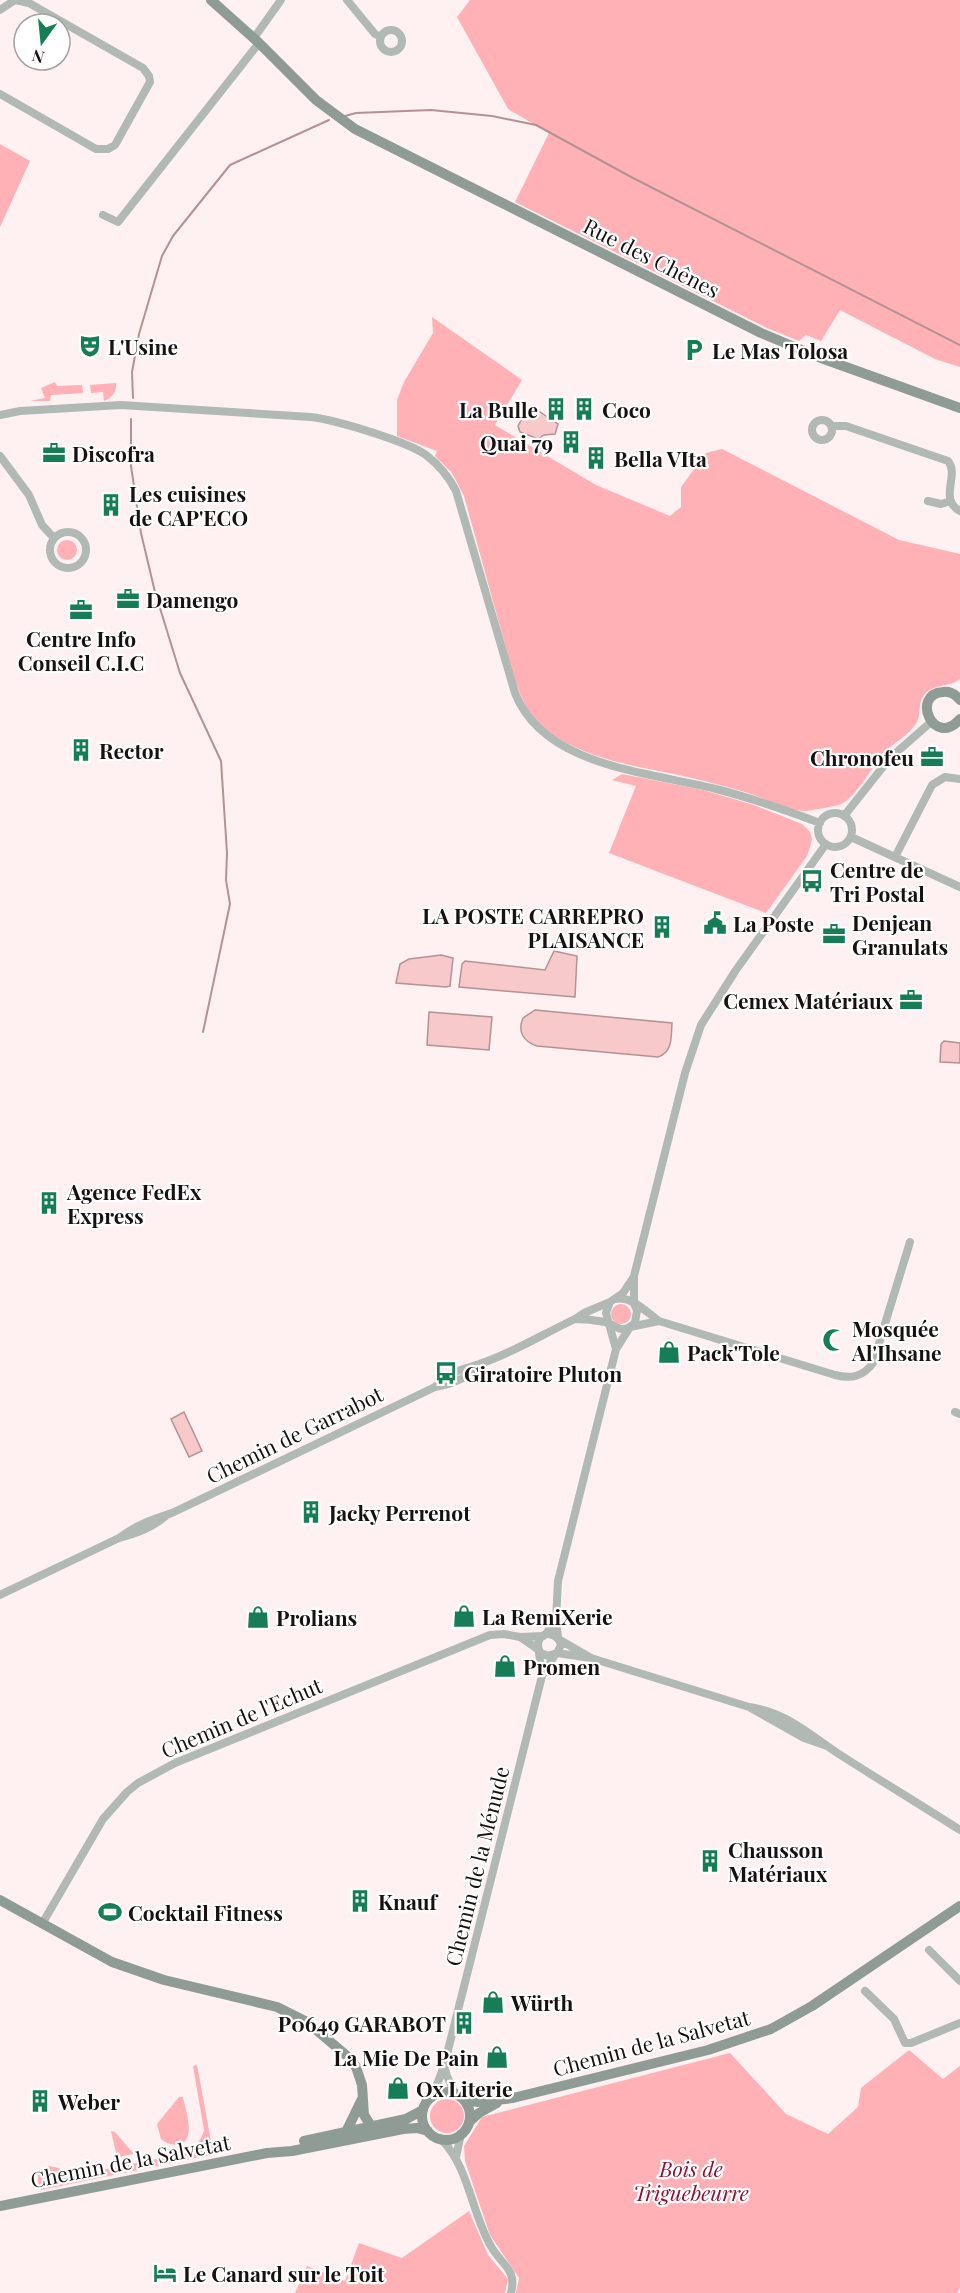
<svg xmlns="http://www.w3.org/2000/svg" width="960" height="2293" font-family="'Playfair Display',serif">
	<rect width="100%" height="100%" fill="#fff0f1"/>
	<!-- green -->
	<path fill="#ffb1b6" d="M 470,0 L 960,0 L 960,367 L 935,359 L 840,310 L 821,341 L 806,335 L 799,341 L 767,328 L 515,202 L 549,133 L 508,109 L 457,17 Z
		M 0,144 L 30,161 L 0,227 Z
		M 432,317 L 522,380 L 495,425 L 596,485 L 670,516 L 681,507 L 681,487 L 706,453 L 722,449 L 899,540 L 960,554 L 960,679 C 949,688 934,683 924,695 C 917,704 922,716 915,725 C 908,735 897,741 888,749 C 873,763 859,795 841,804 C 836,806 810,811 805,811 C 784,810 765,798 745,792 C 727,787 710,782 692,778 C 640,766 581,761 539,724 C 527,713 521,696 515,681 L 464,496 L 452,473 L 435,456 L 437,451 L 397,436 L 397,400 L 404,382 L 433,333 Z
		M 55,382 L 57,386 L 82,385 L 83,393 L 51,395 L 50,401 L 30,401 L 45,398 L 41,388 Z
		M 116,383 C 117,392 112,398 104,401 L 103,392 L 91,393 L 90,385 Z
		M57 550a10 10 0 1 1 20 0a10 10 0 1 1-20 0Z
		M 622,774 L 703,790 L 754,805 L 802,824 L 810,832 L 812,839 L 810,847 L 807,856 L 766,913 L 609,853 L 636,786 L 612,780 Z
		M611 1314a10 10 0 1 1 20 0a10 10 0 1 1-20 0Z
		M 909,2050 L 943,2079 L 960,2066 L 960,2288 L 957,2293 L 516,2293 L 519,2278 L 490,2235 L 465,2161 L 464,2146 L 482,2117 L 730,2053 L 786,2114 L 828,2134 L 858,2107 L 861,2088 Z
		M 197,2065 L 211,2141 L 220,2153 L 41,2190 L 38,2187 L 38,2175 L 49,2166 L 59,2168 L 66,2177 L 182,2154 C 193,2150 201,2142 204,2130 L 193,2066 Z
		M 179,2097 L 183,2097 C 185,2109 197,2140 179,2144 C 172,2146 166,2143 161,2139 L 157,2124 Z
		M430 2116a17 17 0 1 1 34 0a17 17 0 1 1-34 0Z
		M 111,2131 L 115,2132 L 134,2154 L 117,2157 Z
		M 469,2211 L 488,2255 L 508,2279 L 505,2293 L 295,2293 L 307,2266 L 345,2281 L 359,2243 L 402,2258 Z"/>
	<!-- water -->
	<path fill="#f7c9cb" stroke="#b49293" stroke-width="1.5" d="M 540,412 L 558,424 L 555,434 L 544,435 L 538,439 L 520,432 L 518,426 L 523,417 Z
		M 554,951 L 577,956 L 575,997 L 459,987 L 462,964 L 465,961 L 545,970 Z
		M 441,955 L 453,958 L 450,986 L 446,987 L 396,983 L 400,964 L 409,959 Z
		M 535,1010 L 672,1023 C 671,1037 673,1052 658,1057 L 537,1046 C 524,1042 517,1032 523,1018 Z
		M 429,1012 L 492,1017 L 489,1050 L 427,1045 Z
		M 944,1041 L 960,1043 L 960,1063 L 940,1062 L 941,1044 Z
		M 184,1412 L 202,1451 L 189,1457 L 171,1419 Z"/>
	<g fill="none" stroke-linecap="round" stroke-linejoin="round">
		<!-- stream -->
		<path stroke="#b49293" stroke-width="2" d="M 345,116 L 356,113 L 431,110 L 492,116 L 536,125 L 633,178 L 960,345
			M 133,398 L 132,372 L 139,334 L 162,256 L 173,236 L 230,165 L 329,120
			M 131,419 L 131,466 L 141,533 L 155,592 L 180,673 L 221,761 L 227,853 L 226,880 L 230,904 L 203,1032"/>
		<!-- street -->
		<path stroke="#b0b9b4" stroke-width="8" d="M 347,0 L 375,34 L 381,37
			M 0,10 L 15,0 L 29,3 L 143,68 L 149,76 L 150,82 L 115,145 L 108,149 L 96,149 L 0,94
			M380 41a11 11 0 1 1 22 0a11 11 0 1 1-22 0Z
			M 254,38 L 281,0
			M 103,215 L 118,222 L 259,43
			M 0,415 L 20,411 L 121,405 L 311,417 C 336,420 406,441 426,455 C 439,465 449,477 456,491 L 515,693 C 544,767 649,772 716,789 C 751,798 786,810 820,823
			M812 430a10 10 0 1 1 20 0a10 10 0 1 1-20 0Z
			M 832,426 L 846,426 L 948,461 C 960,475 938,499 960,511
			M 0,456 L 29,495 L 42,525 L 54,538
			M 928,501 L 941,504 L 951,501
			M50 550a18 18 0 1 1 36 0a18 18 0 1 1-36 0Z
			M818 830a17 17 0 1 1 34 0a17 17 0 1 1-34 0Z
			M 844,816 L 890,758 L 931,722
			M 851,837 L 960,887
			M 895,857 L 932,785 L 945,777 L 960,779
			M 615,1299 C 631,1295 646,1312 659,1321 L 630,1327 L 616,1349 L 606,1313 L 610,1302 L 623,1293 L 633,1278
			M 575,1319 C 585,1319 595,1320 605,1322 C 618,1325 621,1336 635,1323 L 637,1310 L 634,1304 L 634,1276 L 685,1073 L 701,1025 L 736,970 L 826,844
			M 659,1321 L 835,1375 C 851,1379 863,1377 873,1363 L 910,1242
			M 435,1387 C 452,1369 464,1370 485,1362 C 516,1351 545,1333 575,1319 L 584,1313 L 610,1302
			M 955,1412 L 960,1414
			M 119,1538 C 138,1524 151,1520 172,1513 L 435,1387 C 455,1384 469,1376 484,1363
			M 0,1595 L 119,1538 C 138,1533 151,1528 166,1516
			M 556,1619 L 558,1581 L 616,1349
			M 546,1634 L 556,1619 L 558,1637
			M 539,1650 L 520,1637 L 543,1636
			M 541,1653 L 548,1656 L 557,1653 L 561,1645 C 559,1634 542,1628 538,1643 C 538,1645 541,1670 542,1676 L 555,1655
			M 557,1653 L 591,1658 L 560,1640
			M 591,1658 L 749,1707
			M 827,1746 L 804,1738 L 749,1707 C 787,1712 811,1736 842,1756 C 881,1781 921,1805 960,1830
			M 42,1924 L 103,1819 L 127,1792 L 138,1783 L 175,1763 L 490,1635 L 504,1634 L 520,1637
			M 929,1950 L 960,1981
			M 865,1991 L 894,2019 L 905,2043 L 911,2043 L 960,2023
			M 444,2066 L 447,2076 L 455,2094
			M 433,2095 L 444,2066 L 542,1676
			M 440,2138 C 470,2167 471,2214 492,2248 C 503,2266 517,2270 511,2293
			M 456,2157 L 461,2134"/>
		<!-- secondary -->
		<path stroke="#8f9c95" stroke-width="10" d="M 211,0 L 258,42 L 316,100 L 355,129 L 761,333 L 821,358 L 960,408
			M 960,700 C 956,695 950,691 943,692 C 910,694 934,749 960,719
			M 0,1900 L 112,1962 L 164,1980 L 277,2007 L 307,2022 L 347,2056 L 356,2067 L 362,2085 L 364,2115 L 371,2126
			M422 2116a24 24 0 1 1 48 0a24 24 0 1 1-48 0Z
			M 463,2099 L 478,2102 L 513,2098 L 708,2050 L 771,2029 L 812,2006 L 960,1906
			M 469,2122 L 479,2113 L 497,2103
			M 346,2132 L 362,2099
			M 304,2141 L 406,2119 L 423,2110
			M 0,2206 L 267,2153 L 292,2151 L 403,2129 L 417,2128 L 428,2131"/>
	</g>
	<!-- icons -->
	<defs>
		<g id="theatre-bare" transform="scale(1.8)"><path d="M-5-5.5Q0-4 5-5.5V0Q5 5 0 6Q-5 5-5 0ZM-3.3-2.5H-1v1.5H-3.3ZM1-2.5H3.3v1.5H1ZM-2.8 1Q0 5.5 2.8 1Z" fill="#167d57" stroke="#fff" stroke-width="2.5" paint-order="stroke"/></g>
		<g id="parking-bare" transform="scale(1.8)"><path d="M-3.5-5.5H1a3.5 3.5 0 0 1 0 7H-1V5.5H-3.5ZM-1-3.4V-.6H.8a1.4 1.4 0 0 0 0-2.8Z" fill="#167d57" stroke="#fff" stroke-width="2.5" paint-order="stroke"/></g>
		<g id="building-bare" transform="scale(1.8)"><path d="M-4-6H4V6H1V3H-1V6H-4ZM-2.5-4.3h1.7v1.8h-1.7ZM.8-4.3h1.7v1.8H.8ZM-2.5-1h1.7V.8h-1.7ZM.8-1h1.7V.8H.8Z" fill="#167d57" stroke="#fff" stroke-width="2.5" paint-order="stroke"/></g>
		<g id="office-bare" transform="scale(1.8)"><path d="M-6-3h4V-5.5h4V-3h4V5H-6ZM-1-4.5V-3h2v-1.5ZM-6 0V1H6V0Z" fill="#167d57" stroke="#fff" stroke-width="2.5" paint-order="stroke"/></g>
		<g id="bus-bare" transform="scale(1.8)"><path d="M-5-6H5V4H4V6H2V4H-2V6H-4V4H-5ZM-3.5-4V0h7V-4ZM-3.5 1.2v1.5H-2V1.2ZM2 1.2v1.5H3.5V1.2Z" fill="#167d57" stroke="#fff" stroke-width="2.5" paint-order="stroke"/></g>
		<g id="civic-bare" transform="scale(1.8)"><path d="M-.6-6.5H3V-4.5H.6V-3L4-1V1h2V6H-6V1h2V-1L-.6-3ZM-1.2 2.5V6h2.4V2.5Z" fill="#167d57" stroke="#fff" stroke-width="2.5" paint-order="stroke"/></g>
		<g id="mosque-bare" transform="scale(1.8)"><path d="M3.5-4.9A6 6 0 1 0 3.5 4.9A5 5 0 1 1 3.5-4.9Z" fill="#167d57" stroke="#fff" stroke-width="2.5" paint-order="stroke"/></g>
		<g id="shop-bare" transform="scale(1.8)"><path d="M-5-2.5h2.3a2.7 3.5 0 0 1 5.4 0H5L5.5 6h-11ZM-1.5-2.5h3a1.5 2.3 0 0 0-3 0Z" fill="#167d57" stroke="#fff" stroke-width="2.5" paint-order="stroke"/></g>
		<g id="stadium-bare" transform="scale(1.8)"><path d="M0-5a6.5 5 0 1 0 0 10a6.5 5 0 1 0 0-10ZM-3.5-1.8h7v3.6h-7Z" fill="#167d57" stroke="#fff" stroke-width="2.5" paint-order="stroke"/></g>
		<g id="hotel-bare" transform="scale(1.8)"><path d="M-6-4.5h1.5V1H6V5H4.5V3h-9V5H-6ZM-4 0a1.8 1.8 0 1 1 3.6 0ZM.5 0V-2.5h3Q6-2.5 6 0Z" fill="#167d57" stroke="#fff" stroke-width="2.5" paint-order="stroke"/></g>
	</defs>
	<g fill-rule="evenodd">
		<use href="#theatre-bare" x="90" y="346"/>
		<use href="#parking-bare" x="694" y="350"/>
		<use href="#building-bare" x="556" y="409"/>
		<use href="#building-bare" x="584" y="409"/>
		<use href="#building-bare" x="571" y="442"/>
		<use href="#office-bare" x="54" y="453"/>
		<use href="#building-bare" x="596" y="458"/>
		<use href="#building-bare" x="111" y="505"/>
		<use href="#office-bare" x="128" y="599"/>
		<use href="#office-bare" x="81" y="610"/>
		<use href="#building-bare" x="81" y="750"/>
		<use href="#office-bare" x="932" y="757"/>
		<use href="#bus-bare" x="812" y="881"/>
		<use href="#civic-bare" x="715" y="923"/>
		<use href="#building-bare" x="662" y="927"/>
		<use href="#office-bare" x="834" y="934"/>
		<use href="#office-bare" x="911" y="1000"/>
		<use href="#building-bare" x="49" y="1203"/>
		<use href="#mosque-bare" x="834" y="1340"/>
		<use href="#shop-bare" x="669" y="1352"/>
		<use href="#bus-bare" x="446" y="1373"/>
		<use href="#building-bare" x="311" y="1512"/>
		<use href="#shop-bare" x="464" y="1616"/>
		<use href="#shop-bare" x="258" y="1617"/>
		<use href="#shop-bare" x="505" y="1666"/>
		<use href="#building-bare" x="710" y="1861"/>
		<use href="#building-bare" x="360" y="1901"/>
		<use href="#stadium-bare" x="110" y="1912"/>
		<use href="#shop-bare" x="493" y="2002"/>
		<use href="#building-bare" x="464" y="2023"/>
		<use href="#shop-bare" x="497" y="2057"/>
		<use href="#shop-bare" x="398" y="2088"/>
		<use href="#building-bare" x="40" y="2101"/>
		<use href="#hotel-bare" x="165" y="2273"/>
	</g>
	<g text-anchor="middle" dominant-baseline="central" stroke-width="4.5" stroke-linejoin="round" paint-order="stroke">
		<!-- street labels -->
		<g font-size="21" fill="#191111" stroke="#fff">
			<text transform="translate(652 257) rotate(27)">Rue des Chênes</text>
			<text transform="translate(294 1434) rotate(-26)">Chemin de Garrabot</text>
			<text transform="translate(241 1717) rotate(-23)">Chemin de l'Echut</text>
			<text transform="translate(476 1866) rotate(-76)">Chemin de la Ménude</text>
			<text transform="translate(651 2042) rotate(-15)">Chemin de la Salvetat</text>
			<text transform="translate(130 2160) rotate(-11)">Chemin de la Salvetat</text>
		</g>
		<!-- poi labels -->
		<g font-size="21" font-weight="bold" fill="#191111" stroke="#fff" text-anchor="start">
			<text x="108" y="346">L'Usine</text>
			<text x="712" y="350">Le Mas Tolosa</text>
			<text x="538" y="409" text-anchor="end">La Bulle</text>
			<text x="602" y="409">Coco</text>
			<text x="553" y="442" text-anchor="end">Quai 79</text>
			<text x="72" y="453">Discofra</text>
			<text x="614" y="458">Bella VIta</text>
			<text x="129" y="493">Les cuisines<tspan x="129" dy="24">de CAP'ECO</tspan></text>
			<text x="146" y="599">Damengo</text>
			<text x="81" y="638" text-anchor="middle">Centre Info<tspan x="81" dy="24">Conseil C.I.C</tspan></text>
			<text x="99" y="750">Rector</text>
			<text x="914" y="757" text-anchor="end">Chronofeu</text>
			<text x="830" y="869">Centre de<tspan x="830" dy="24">Tri Postal</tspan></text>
			<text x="644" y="915" text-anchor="end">LA POSTE CARREPRO<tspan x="644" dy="24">PLAISANCE</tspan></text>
			<text x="852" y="922">Denjean<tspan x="852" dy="24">Granulats</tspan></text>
			<text x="733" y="923">La Poste</text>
			<text x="893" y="1000" text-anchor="end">Cemex Matériaux</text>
			<text x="67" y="1191">Agence FedEx<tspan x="67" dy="24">Express</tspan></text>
			<text x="852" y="1328">Mosquée<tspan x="852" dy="24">Al'Ihsane</tspan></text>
			<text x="687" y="1352">Pack'Tole</text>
			<text x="464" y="1373">Giratoire Pluton</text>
			<text x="329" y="1512">Jacky Perrenot</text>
			<text x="482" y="1616">La RemiXerie</text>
			<text x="276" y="1617">Prolians</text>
			<text x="523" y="1666">Promen</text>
			<text x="728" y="1849">Chausson<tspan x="728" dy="24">Matériaux</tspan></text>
			<text x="378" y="1901">Knauf</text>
			<text x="128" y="1912">Cocktail Fitness</text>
			<text x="511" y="2002">Würth</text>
			<text x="446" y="2023" text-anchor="end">P0649 GARABOT</text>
			<text x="479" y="2057" text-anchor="end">La Mie De Pain</text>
			<text x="416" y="2088">Ox Literie</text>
			<text x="58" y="2101">Weber</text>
			<text x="183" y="2273">Le Canard sur le Toit</text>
		</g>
		<!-- park labels -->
		<g font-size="21" font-style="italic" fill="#931231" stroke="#fff">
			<text x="691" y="2168">Bois de<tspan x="691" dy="24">Triguebeurre</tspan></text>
		</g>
	</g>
	<!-- north arrow -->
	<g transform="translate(42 42) rotate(195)"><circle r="28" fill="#ffffff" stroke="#a3a0a0" stroke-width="1.5"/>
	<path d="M0-4.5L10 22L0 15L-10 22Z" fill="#167d57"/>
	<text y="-9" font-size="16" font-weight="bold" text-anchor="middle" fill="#191111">N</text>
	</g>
</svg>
